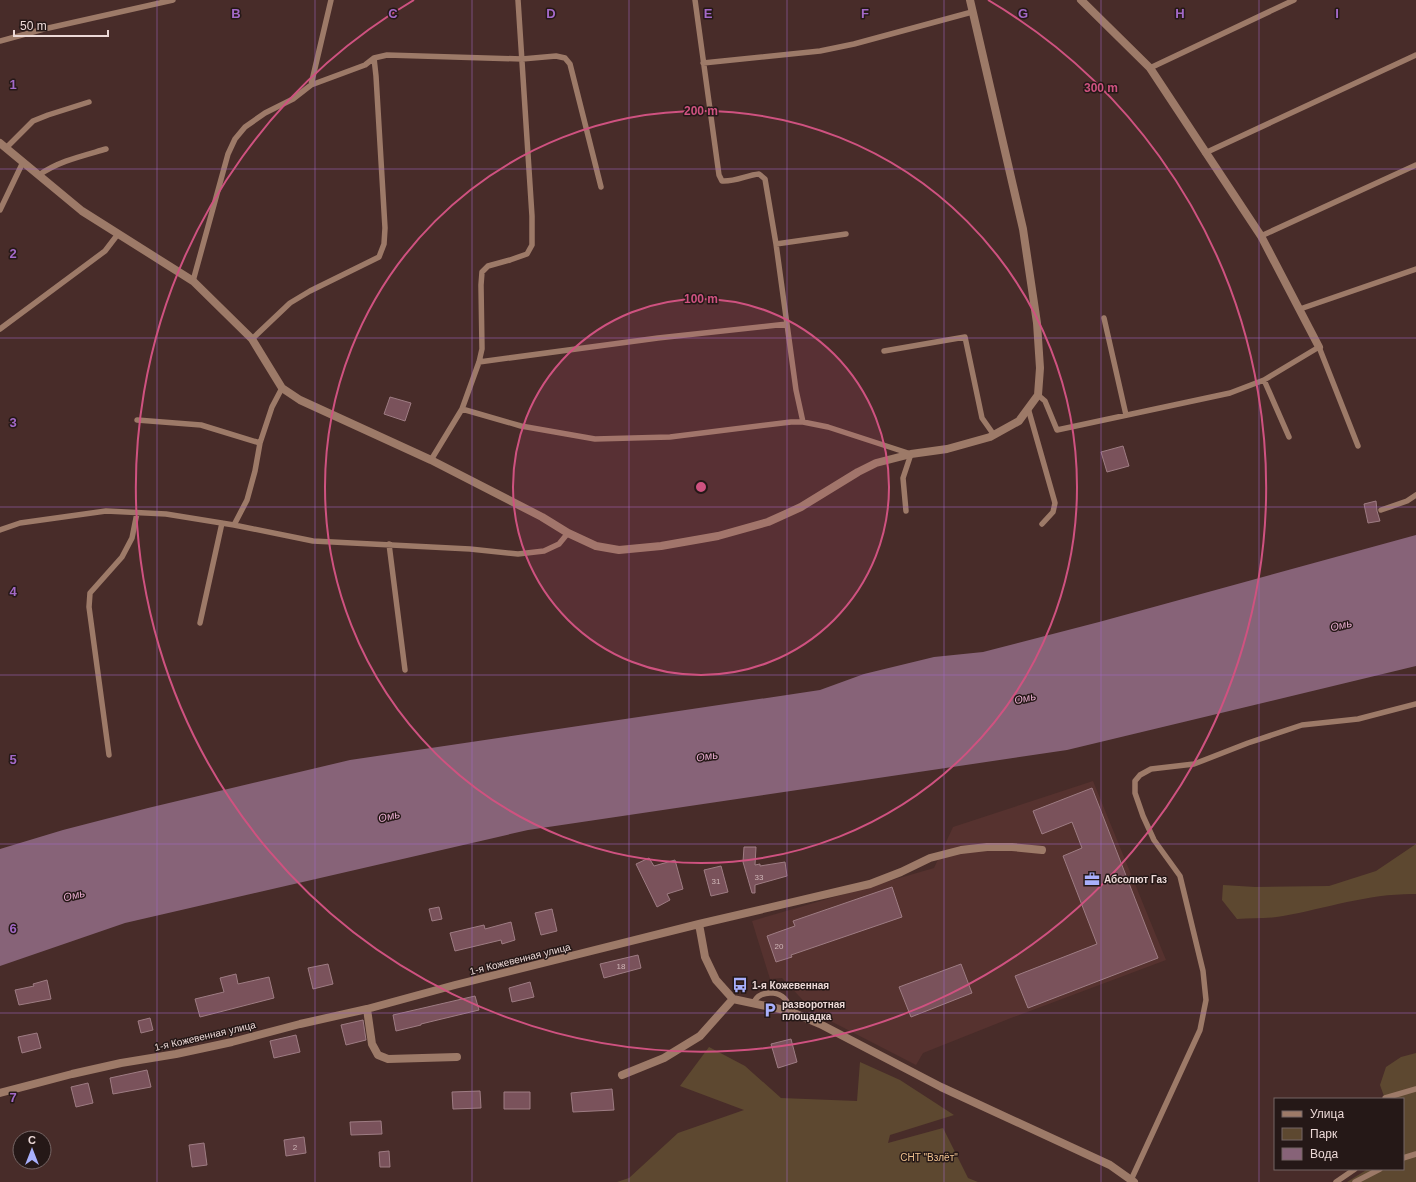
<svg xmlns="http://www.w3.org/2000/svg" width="1416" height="1182" font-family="Helvetica,sans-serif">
	<rect width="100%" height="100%" fill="#482c29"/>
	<!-- built -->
	<path fill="#56322f" d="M 1093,781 L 1166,960 L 1011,1018 L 923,1053 L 916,1065 L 815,1013 L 782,978 L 770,979 L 752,921 L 934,868 L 953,827 Z"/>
	<!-- green -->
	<path fill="#5d4830" d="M 1416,844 L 1416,894 C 1371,893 1327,908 1283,916 C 1268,919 1252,918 1237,919 L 1222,900 L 1223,885 L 1255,887 L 1329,886 L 1376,871 Z
		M 709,1047 L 745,1066 L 781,1098 L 857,1101 L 860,1062 L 900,1080 L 954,1115 L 890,1135 L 888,1143 L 943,1128 L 968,1178 L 978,1182 L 617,1182 L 629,1178 L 678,1133 L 744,1110 L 680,1086 Z
		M 1416,1053 L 1416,1182 L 1347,1182 L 1368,1169 L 1403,1169 L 1403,1099 L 1385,1099 L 1380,1085 L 1386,1067 L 1401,1057 Z"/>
	<!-- water -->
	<path fill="#876378" d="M 1416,535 L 1416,666 L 1067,750 L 528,830 L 125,923 L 0,966 L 0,849 L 63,830 L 148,808 L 350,760 L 820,690 L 864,674 L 934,657 L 983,652 L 1099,622 Z"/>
	<!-- building -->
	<path fill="#7a525b" stroke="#9e7c83" d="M 390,397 L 411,403 L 405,421 L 384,414 Z
		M 1123,446 L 1129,466 L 1107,472 L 1101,452 Z
		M 1376,501 L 1377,511 L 1380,521 L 1368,523 L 1364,504 Z
		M 1092,788 L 1158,958 L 1028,1008 L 1015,976 L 1097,944 L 1063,856 L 1082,848 L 1072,822 L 1042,834 L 1033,811 Z
		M 744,847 L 756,847 L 755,865 L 760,864 L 760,866 L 785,862 L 787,876 L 755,885 L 755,893 L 752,893 L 743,862 Z
		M 649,858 L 654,866 L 675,860 L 683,889 L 667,894 L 670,900 L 657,907 L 636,864 Z
		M 721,866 L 728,892 L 711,896 L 704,870 Z
		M 892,887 L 902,917 L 791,955 L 792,957 L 776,962 L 767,936 L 795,926 L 793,921 Z
		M 439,907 L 442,919 L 432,921 L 429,909 Z
		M 552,909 L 557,931 L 541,935 L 535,913 Z
		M 511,922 L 515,940 L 502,944 L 501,940 L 455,951 L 450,933 L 484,925 L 485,929 Z
		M 638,955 L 641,968 L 604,978 L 600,964 Z
		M 328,964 L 333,984 L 313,989 L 308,968 Z
		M 961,964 L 972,993 L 911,1017 L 899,987 Z
		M 236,974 L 238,984 L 269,977 L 274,998 L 200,1017 L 195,999 L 224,992 L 220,978 Z
		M 47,980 L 51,999 L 19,1005 L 15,990 L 34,986 L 33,984 Z
		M 530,982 L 534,997 L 512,1002 L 509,988 Z
		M 475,996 L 479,1010 L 421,1024 L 421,1025 L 396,1031 L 393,1015 Z
		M 150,1018 L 153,1030 L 141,1033 L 138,1021 Z
		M 363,1020 L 366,1040 L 346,1045 L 341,1025 Z
		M 37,1033 L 41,1048 L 22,1053 L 18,1037 Z
		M 296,1035 L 300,1052 L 274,1058 L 270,1041 Z
		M 791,1039 L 797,1062 L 778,1068 L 771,1044 Z
		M 147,1070 L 151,1087 L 113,1094 L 110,1078 Z
		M 88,1083 L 93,1103 L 76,1107 L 71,1087 Z
		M 612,1089 L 614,1110 L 573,1112 L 571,1093 Z
		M 480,1091 L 481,1108 L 453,1109 L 452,1092 Z
		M 504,1092 L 530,1092 L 530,1109 L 504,1109 Z
		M 381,1121 L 382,1134 L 351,1135 L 350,1122 Z
		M 304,1137 L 306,1153 L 286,1156 L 284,1140 Z
		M 204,1143 L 207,1165 L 192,1167 L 189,1145 Z
		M 389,1151 L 390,1167 L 380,1167 L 379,1152 Z"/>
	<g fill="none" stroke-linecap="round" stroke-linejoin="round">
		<!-- lane -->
		<path stroke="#9d7a68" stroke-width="5.5" d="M 695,0 L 719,175 L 722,181 C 735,182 747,175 759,174 L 765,179 L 776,244 L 796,390 L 803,422
			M 0,41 L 44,29 L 173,0
			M 703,63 L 820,51 L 854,44 L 972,12
			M 1150,68 L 1294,0
			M 311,85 L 331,0
			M 6,148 L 33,121 L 48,115 L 89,102
			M 1205,153 L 1416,55
			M 39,175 C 59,161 82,156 106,149
			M 0,210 L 23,162
			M 1261,236 L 1416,165
			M 776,244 L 846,234
			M 193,281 L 228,154 L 235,139 L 245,127 L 265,113 L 293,99 L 311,85 L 365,65 L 374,58 L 387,55 L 522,59 L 556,56 L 565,58 L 570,64 L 601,187
			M 1300,309 L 1416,269
			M 1104,318 L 1126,415
			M 0,329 L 105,251 L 118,234
			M 252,339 L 290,303 L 310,291 L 379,257 L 384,244 L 385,228 L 376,76 L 374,58
			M 884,351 L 965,337 L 982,418 L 994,435
			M 479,362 L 658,338 L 787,324
			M 1264,380 L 1289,437
			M 1038,395 L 1045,401 L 1057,430 L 1230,393 L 1264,380 L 1319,347 L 1358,446
			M 1028,408 L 1055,503 L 1053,512 L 1042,524
			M 462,409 L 521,426 L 595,439 L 670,437 L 791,422 L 803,422 L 828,427 L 911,454 L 903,478 L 906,511
			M 137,420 L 201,425 L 260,443
			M 431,460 L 462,409 L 479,362 L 482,349 L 481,285 L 482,272 L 488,266 L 510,260 L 527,254 L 532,245 L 532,216 L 518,0
			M 1381,510 L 1407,501 L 1416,495
			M 234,525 L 247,500 L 255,471 L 260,443 L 272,407 L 282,388
			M 0,530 L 20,523 L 106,511 L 166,514 L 234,525 L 313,541 L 470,549 L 518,554 L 544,551 L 559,544 L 568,533
			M 389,544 L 405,670
			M 200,623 L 222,523
			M 109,755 L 89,607 L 90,593 L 122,557 L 132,538 L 137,513
			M 754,1003 C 758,988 790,989 789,1011
			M 1385,1099 L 1385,1098 L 1416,1089
			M 1403,1158 L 1416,1154
			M 1131,1180 L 1200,1030 L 1206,1000 L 1203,971 L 1180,876 L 1154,840 L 1143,816 L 1135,793 L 1135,781 L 1140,775 L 1151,769 L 1194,764 L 1248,743 L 1302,725 L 1358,719 L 1416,704
			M 1336,1182 L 1355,1169
			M 1355,1182 L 1380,1169"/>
		<!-- street -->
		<path stroke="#9d7a68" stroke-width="8" d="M 1081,0 L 1150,68 L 1261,236 L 1319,347
			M 0,143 L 82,211 L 193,281 L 252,339 L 282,388 L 300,400 L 431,460 L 542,517 L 568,533 L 596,546 L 619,550 L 661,546 L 718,536 L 768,522 L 801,507 L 858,472 L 876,463 L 911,454 L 947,449 L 990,437 L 1019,421 L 1038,395 L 1040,368 L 1037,323 L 1023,229 L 970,0
			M 699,924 L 705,957 L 716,980 L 733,999 L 789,1011 L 820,1024 L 941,1087 L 1110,1165 L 1134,1182
			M 367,1009 L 372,1044 L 378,1055 L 388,1059 L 457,1057
			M 622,1075 L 664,1058 L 700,1036 L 733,999
			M 0,1093 L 72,1074 L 121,1063 L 176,1054 L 232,1042 L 300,1024 L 367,1009 L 455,985 L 699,924 L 870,884 L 901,872 L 930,858 L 961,850 L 987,847 L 1012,847 L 1042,850"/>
	</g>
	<!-- grid -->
	<path fill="none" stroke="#a369c7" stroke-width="1" stroke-opacity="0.55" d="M 157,0 L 157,1182M 315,0 L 315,1182M 472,0 L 472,1182M 629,0 L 629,1182M 787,0 L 787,1182M 944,0 L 944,1182M 1101,0 L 1101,1182M 1259,0 L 1259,1182M 0,169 L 1416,169M 0,338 L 1416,338M 0,507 L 1416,507M 0,675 L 1416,675M 0,844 L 1416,844M 0,1013 L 1416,1013"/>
	<!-- distance rings -->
	<circle cx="701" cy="487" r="188" fill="#cf5280" fill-opacity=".12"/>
	<g fill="none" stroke="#cf5280" stroke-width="2">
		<circle cx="701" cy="487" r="188"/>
		<circle cx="701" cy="487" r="376"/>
		<path d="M988 0A565 565 0 1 1 414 0"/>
	</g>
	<!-- icons -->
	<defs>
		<g id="office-bare" transform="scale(1.2)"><path d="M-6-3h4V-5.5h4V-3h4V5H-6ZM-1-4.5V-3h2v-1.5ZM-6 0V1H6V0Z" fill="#a8b0fc" stroke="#251817" stroke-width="2.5" paint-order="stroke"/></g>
		<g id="bus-bare" transform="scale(1.2)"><path d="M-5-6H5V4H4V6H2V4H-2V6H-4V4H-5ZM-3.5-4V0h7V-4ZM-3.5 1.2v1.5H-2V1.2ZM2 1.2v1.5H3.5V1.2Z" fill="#a8b0fc" stroke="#251817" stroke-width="2.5" paint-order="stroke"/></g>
		<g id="parking-bare" transform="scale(1.2)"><path d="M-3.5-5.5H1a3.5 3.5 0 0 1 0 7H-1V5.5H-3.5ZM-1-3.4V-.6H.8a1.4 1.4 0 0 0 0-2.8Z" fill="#a8b0fc" stroke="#251817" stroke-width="2.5" paint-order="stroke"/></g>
	</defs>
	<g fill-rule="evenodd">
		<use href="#office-bare" x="1092" y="879"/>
		<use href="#bus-bare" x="740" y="985"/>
		<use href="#parking-bare" x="770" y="1010"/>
	</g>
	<g text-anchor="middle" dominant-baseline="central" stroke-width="3" stroke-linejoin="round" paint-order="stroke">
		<!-- number labels -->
		<g font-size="8" fill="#d0b7b8">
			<text x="759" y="877">33</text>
			<text x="716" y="881">31</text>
			<text x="779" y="946">20</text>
			<text x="621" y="966">18</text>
			<text x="295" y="1147">2</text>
		</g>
		<!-- poi labels -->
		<g font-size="10" font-weight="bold" fill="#ecd9d7" stroke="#251817" text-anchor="start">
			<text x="1104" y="879">Абсолют Газ</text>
			<text x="752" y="985">1-я Кожевенная</text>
			<text x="782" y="1004">разворотная<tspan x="782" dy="12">площадка</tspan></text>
		</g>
		<!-- street labels -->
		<g font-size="10" fill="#ecd9d7" stroke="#251817">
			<text transform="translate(520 959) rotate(-14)">1-я Кожевенная улица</text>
			<text transform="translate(205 1036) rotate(-13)">1-я Кожевенная улица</text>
		</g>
		<!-- park labels -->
		<g font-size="10" fill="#f0c28f" stroke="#251817">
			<text x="929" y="1157">СНТ "Взлёт"</text>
		</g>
		<!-- water labels -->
		<g font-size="11" font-style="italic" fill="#e8accf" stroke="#251817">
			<text transform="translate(1341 625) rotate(-13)">Омь</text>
			<text transform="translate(1025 698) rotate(-13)">Омь</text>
			<text transform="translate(707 756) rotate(-9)">Омь</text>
			<text transform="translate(389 816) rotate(-14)">Омь</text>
			<text transform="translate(74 895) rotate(-14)">Омь</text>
		</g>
	</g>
	<g font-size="13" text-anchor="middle" font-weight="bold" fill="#a369c7" stroke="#251817" stroke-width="3" stroke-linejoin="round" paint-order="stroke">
		<text x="236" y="18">B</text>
		<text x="393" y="18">C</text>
		<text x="551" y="18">D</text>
		<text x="708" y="18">E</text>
		<text x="865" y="18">F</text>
		<text x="1023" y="18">G</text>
		<text x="1180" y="18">H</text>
		<text x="1337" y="18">I</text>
		<text x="13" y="89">1</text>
		<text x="13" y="258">2</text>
		<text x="13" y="427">3</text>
		<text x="13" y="596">4</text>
		<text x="13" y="764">5</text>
		<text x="13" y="933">6</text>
		<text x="13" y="1102">7</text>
	</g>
	<circle cx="701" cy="487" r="6" fill="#cf5280" stroke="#251817" stroke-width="2"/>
	<g font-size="12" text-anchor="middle" font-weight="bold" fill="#cf5280" stroke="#251817" stroke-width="3" stroke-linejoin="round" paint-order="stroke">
		<text x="1101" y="92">300 m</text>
		<text x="701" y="115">200 m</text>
		<text x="701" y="303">100 m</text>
	</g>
	<!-- legend -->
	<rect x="1274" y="1098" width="130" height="72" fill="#251817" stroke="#756564"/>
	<rect x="1282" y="1111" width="20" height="6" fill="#9d7a68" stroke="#756564"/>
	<text x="1310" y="1118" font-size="12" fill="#ecd9d7">Улица</text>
	<rect x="1282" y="1128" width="20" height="12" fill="#5d4830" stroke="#756564"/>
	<text x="1310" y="1138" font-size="12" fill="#ecd9d7">Парк</text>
	<rect x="1282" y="1148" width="20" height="12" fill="#876378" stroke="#756564"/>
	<text x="1310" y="1158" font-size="12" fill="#ecd9d7">Вода</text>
	<!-- north arrow -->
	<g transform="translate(32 1150)"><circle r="19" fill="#251817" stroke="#756564"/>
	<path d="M0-3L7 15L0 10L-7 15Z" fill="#a8b0fc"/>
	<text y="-6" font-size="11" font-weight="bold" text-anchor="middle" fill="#ecd9d7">С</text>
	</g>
	<!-- scale -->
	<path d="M14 30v6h94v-6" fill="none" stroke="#ecd9d7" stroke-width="2"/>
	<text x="20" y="30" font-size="12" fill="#ecd9d7" stroke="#251817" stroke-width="3" paint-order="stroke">50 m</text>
</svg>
